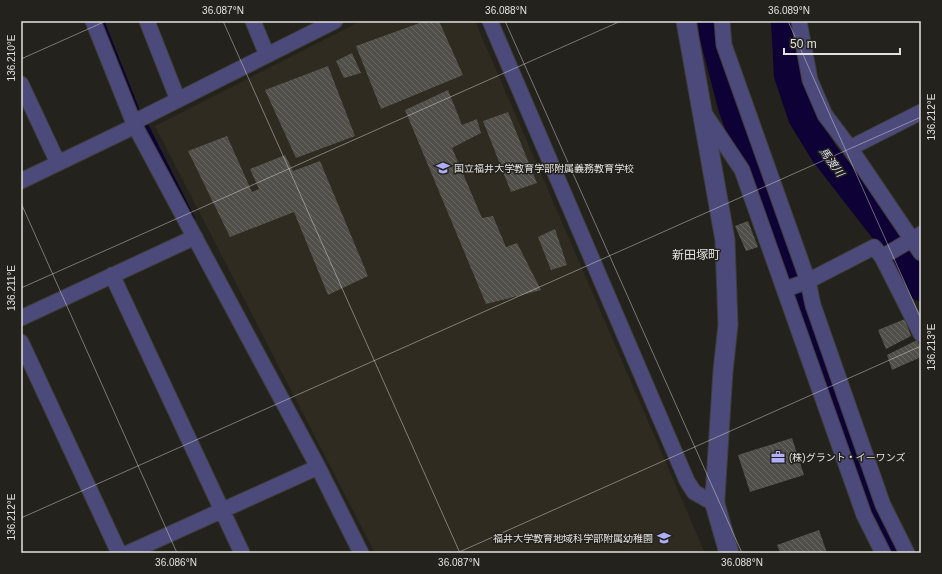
<svg xmlns="http://www.w3.org/2000/svg" width="942" height="574" font-family="Arial,'Noto Sans JP',sans-serif">
	<defs>
		<pattern id="building-back-hatch" width="6" height="6" patternUnits="userSpaceOnUse"><rect width="6" height="6" fill="#514f49"/><path d="M-1 5l2 2M0 0l6 6M5-1l2 2" fill="none" stroke="#6a6863"/></pattern>
	</defs>
	<rect width="100%" height="100%" fill="#24221d"/>
	<!-- built -->
	<path fill="#302b21" d="M 361,21 L 475,21 L 705,553 L 375,553 L 155,126 Z"/>
	<g fill="none" stroke-linecap="round" stroke-linejoin="round">
		<!-- stream -->
		<path stroke="#0e0135" stroke-width="4.5" d="M 102,21 L 137,109
			M 147,127 L 193,219"/>
		<!-- river -->
		<path stroke="#0e0135" stroke-width="28" d="M 712,21 L 713,34 L 732,107 L 885,531 L 897,553
			M 785,21 L 788,75 L 802,117 L 824,153 L 883,229 L 921,287"/>
	</g>
	<!-- building -->
	<path fill="url(#building-back-hatch)" d="M 425,21 L 439,21 L 463,75 L 381,109 L 356,46 Z
		M 352,53 L 361,73 L 344,78 L 336,61 Z
		M 328,66 L 355,136 L 296,158 L 265,90 Z
		M 448,90 L 462,125 L 477,119 L 481,133 L 452,148 L 482,218 L 493,216 L 506,247 L 517,243 L 541,290 L 486,304 L 405,110 Z
		M 508,112 L 537,183 L 511,192 L 483,121 Z
		M 227,136 L 252,192 L 259,189 L 250,169 L 285,155 L 293,171 L 320,161 L 368,276 L 328,295 L 294,212 L 230,237 L 188,151 Z
		M 748,221 L 758,247 L 746,251 L 735,226 Z
		M 555,229 L 567,265 L 551,270 L 538,237 Z
		M 905,319 L 911,336 L 886,349 L 878,330 Z
		M 917,340 L 921,348 L 921,357 L 892,370 L 887,355 Z
		M 792,438 L 804,475 L 750,492 L 738,455 Z
		M 819,530 L 827,553 L 780,553 L 777,545 Z"/>
	<g fill="none" stroke-linecap="round" stroke-linejoin="round">
		<!-- minor casing -->
		<g stroke="#3f3d38" stroke-width="17">
			<path id="minor" d="M 93,21 L 135,126 L 318,467 L 361,553
				M 147,21 L 178,100
				M 253,21 L 267,55
				M 490,21 L 687,481 L 694,492 L 715,504
				M 722,21 L 724,45 L 808,281 L 813,305 L 883,505 L 907,553
				M 799,21 L 810,80 L 825,115 L 850,148 L 921,253
				M 21,84 L 58,163
				M 704,113 L 742,170 L 864,515 L 883,553
				M 134,122 L 335,21
				M 850,148 L 921,112
				M 21,181 L 135,126
				M 882,257 L 921,234
				M 112,275 L 242,553
				M 786,289 L 808,281 L 874,247 L 882,257 L 921,334
				M 21,318 L 195,237
				M 21,342 L 119,553
				M 128,553 L 318,467"/>
		</g>
		<!-- tertiary casing -->
		<g stroke="#3f3d38" stroke-width="21">
			<path id="tertiary" d="M 686,21 L 725,240 L 728,325 L 723,371 L 715,497 L 715,504 L 729,553"/>
		</g>
		<!-- minor -->
		<use href="#minor" stroke="#4b4a7b" stroke-width="15"/>
		<!-- tertiary -->
		<use href="#tertiary" stroke="#4b4a7b" stroke-width="19"/>
	</g>
	<!-- ticks -->
	<path fill="none" stroke="#e4e2df" stroke-width="1" stroke-opacity="0.45" d="M 223,21 L 460,553M 505,21 L 742,553M 788,21 L 921,319M 21,59 L 106,21M 21,203 L 177,553M 21,288 L 621,21M 21,518 L 921,117M 457,553 L 921,346"/>
	<!-- icons -->
	<defs>
		<g id="school-bare" transform="scale(1.08)"><path d="M0-5L7-2L0 1L-7-2ZM-4 1L0 2.5L4 1V4Q0 6-4 4Z" fill="#aeaefb" stroke="#24221d" stroke-width="2.5" paint-order="stroke"/></g>
		<g id="office-bare" transform="scale(1.08)"><path d="M-6-3h4V-5.5h4V-3h4V5H-6ZM-1-4.5V-3h2v-1.5ZM-6 0V1H6V0Z" fill="#aeaefb" stroke="#24221d" stroke-width="2.5" paint-order="stroke"/></g>
	</defs>
	<g fill-rule="evenodd">
		<use href="#school-bare" x="443" y="168"/>
		<use href="#office-bare" x="778" y="457"/>
		<use href="#school-bare" x="664" y="538"/>
	</g>
	<g text-anchor="middle" dominant-baseline="central" stroke-width="3" stroke-linejoin="round" paint-order="stroke">
		<!-- poi labels -->
		<g font-size="10" fill="#e4e2df" stroke="#24221d" text-anchor="start">
			<text x="454" y="168">国立福井大学教育学部附属義務教育学校</text>
			<text x="789" y="457">(株)グラント・イーワンズ</text>
			<text x="653" y="538" text-anchor="end">福井大学教育地域科学部附属幼稚園</text>
		</g>
		<!-- water labels -->
		<g font-size="11" font-style="italic" fill="#dbdcf2" stroke="#24221d">
			<text transform="translate(832 162) rotate(54)">馬渡川</text>
		</g>
		<!-- quarter labels -->
		<g font-size="12" fill="#e4e2df" stroke="#24221d">
			<text x="696" y="255">新田塚町</text>
		</g>
	</g>
	<!-- border -->
	<rect width="942" height="574" fill="none" stroke="#24221d" stroke-width="44"/>
	<!-- scale -->
	<path d="M784 48v6h116v-6" fill="none" stroke="#e4e2df" stroke-width="2"/>
	<text x="790" y="48" font-size="12" fill="#e4e2df" stroke="#24221d" stroke-width="3" paint-order="stroke">50 m</text>
	<rect x="22" y="22" width="898" height="530" fill="none" stroke="#e4e2df" stroke-width="1.5"/>
	<g font-size="10" text-anchor="middle" fill="#e4e2df">
		<text x="223" y="14">36.087°N</text>
		<text x="506" y="14">36.088°N</text>
		<text x="789" y="14">36.089°N</text>
		<text transform="translate(11 58) rotate(-90)" y="4">136.210°E</text>
		<text transform="translate(931 117) rotate(-90)" y="4">136.212°E</text>
		<text transform="translate(11 288) rotate(-90)" y="4">136.211°E</text>
		<text transform="translate(931 347) rotate(-90)" y="4">136.213°E</text>
		<text transform="translate(11 517) rotate(-90)" y="4">136.212°E</text>
		<text x="176" y="566">36.086°N</text>
		<text x="459" y="566">36.087°N</text>
		<text x="742" y="566">36.088°N</text>
	</g>
</svg>
